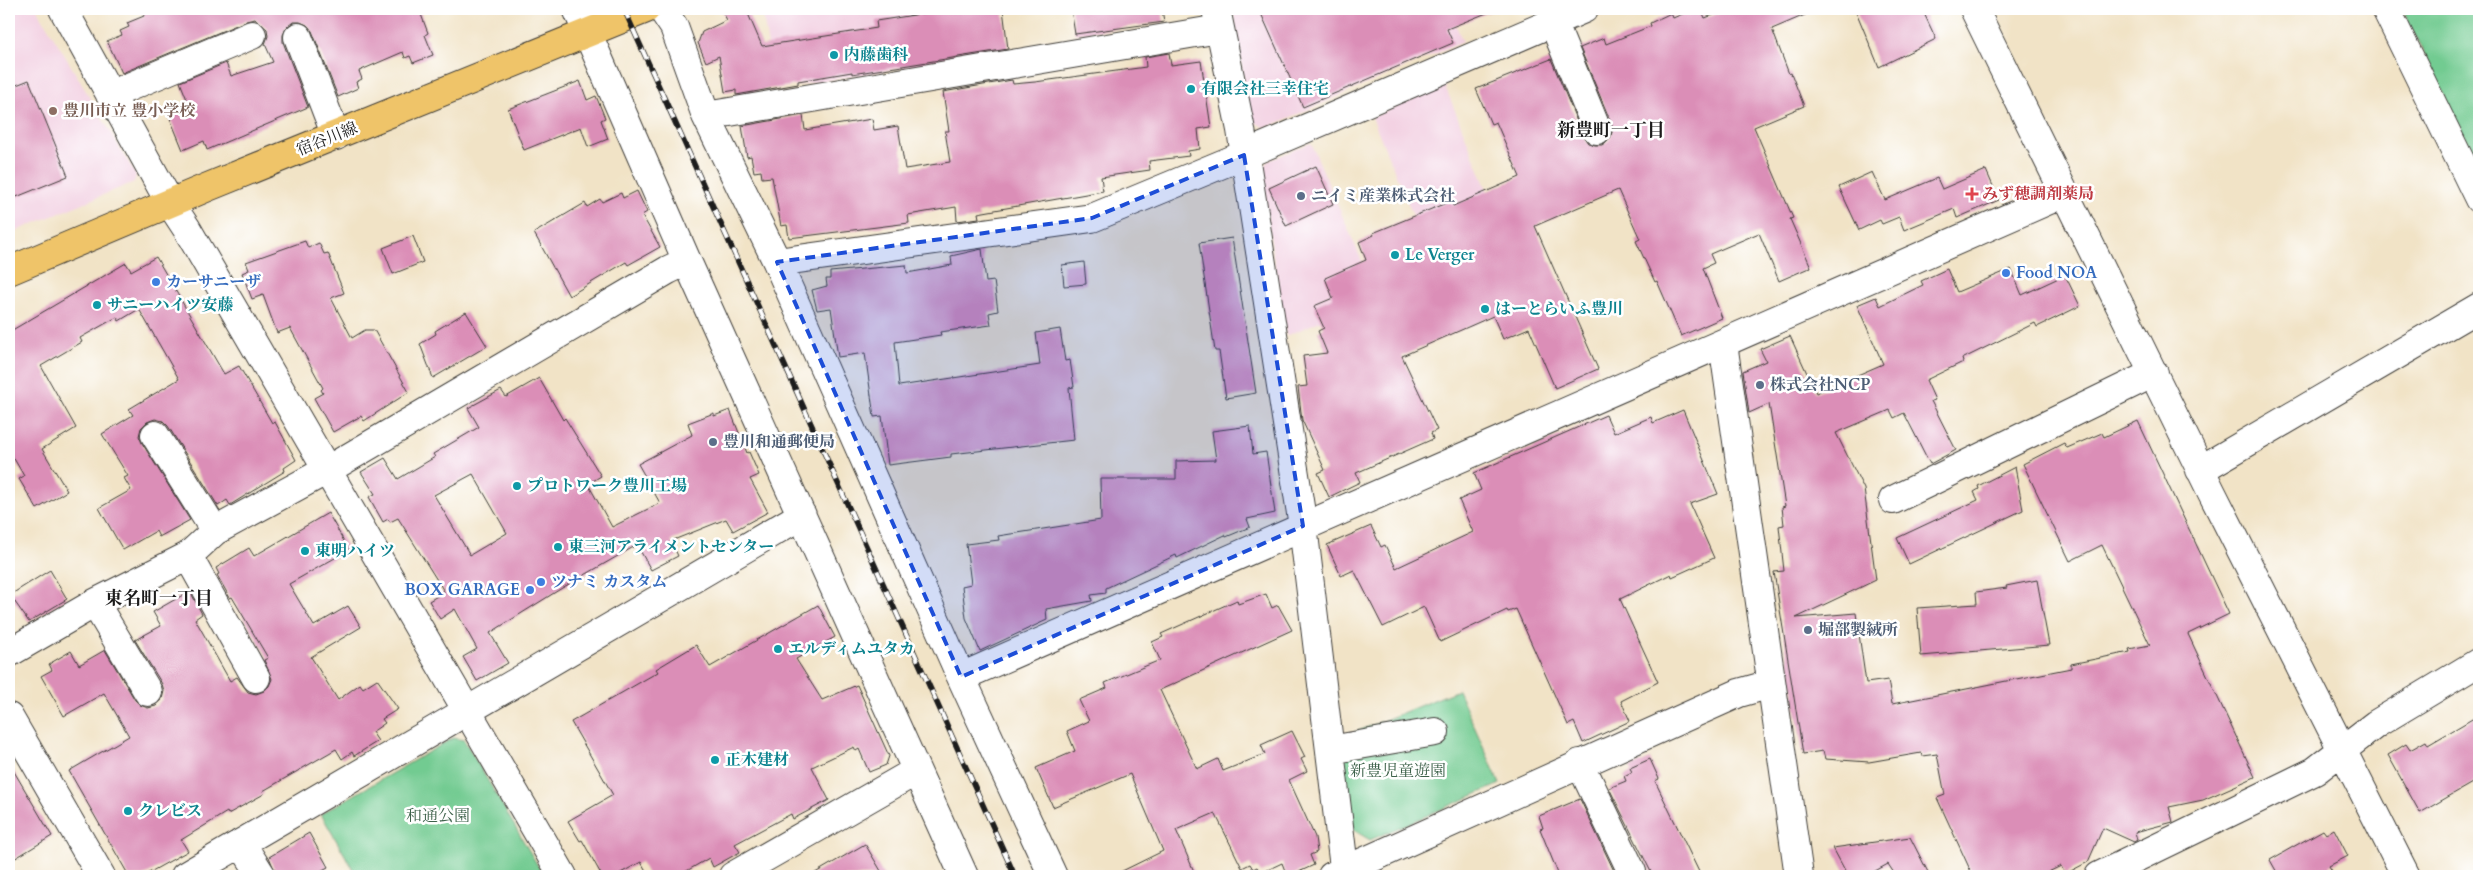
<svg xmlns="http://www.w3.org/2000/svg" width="2488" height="885" font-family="Cardo,'Noto Serif JP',serif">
	<rect width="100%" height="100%" fill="#fff"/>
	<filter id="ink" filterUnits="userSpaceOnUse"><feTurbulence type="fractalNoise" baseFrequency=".02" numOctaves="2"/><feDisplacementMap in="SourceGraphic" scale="10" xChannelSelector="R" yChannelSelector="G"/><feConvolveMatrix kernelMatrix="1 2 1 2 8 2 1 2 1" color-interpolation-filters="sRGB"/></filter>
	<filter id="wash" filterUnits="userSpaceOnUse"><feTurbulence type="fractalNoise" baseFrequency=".0096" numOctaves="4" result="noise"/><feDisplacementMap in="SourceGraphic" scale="20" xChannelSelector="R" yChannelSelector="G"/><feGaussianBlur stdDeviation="1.12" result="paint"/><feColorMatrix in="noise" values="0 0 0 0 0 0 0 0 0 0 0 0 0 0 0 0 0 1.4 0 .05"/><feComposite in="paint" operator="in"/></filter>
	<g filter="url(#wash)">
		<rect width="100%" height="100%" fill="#f1e3c6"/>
		<!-- built -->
		<path fill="#f2cfe1" d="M 9,9 L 37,9 L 136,175 L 134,182 L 9,234 Z
			M 762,9 L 917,9 L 926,64 L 775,89 Z
			M 1233,9 L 1449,9 L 1463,42 L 1266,128 L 1250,120 Z
			M 1445,86 L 1508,241 L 1436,271 L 1372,117 Z
			M 1311,143 L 1377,296 L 1286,336 L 1260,173 L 1268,161 Z"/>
		<!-- green -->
		<path fill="#72cb91" stroke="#477456" d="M 2402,9 L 2479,9 L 2479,167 Z
			M 1458,690 L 1500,784 L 1370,840 L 1350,828 L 1339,739 Z
			M 453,738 L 464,740 L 544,876 L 357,876 L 321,814 Z"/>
		<g id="blocks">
			<!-- building -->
			<path fill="#db8eb7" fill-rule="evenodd" d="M 142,9 L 419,9 L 428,33 L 425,35 L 433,55 L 413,63 L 410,56 L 405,58 L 403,52 L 359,71 L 362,79 L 356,82 L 358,88 L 338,97 L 312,31 L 307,25 L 300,22 L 293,22 L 286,28 L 283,35 L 283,42 L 308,107 L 207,150 L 204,141 L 183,150 L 167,111 L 188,102 L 180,82 L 226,63 L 231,76 L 273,62 L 265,44 L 268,36 L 267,29 L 255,19 L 246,21 L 122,73 L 107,41 L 122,35 L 120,31 L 129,27 L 127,23 L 144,16 Z
				M 721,9 L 746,9 L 762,46 L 877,28 L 876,21 L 953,9 L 1003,9 L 1008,49 L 852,74 L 852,72 L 798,81 L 798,84 L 736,95 L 736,90 L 725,92 L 719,56 L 706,62 L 698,43 L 702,32 L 727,20 Z
				M 1071,9 L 1162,9 L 1164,22 L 1075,34 Z
				M 1259,9 L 1494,9 L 1494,10 L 1447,29 L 1453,43 L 1303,107 Z
				M 1694,9 L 1701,9 L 1705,18 L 1730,9 L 1819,9 L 1772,29 L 1789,74 L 1791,73 L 1804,106 L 1754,127 L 1793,218 L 1790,219 L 1811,267 L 1779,281 L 1759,233 L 1710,254 L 1714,263 L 1703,268 L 1722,318 L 1681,336 L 1657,281 L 1655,282 L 1636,241 L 1640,239 L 1618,190 L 1535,226 L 1598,369 L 1555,388 L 1529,328 L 1503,339 L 1493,316 L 1402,356 L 1437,430 L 1431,433 L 1433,439 L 1356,473 L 1360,482 L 1329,497 L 1318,473 L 1325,470 L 1302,420 L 1298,387 L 1307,386 L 1303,356 L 1327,353 L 1318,331 L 1324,328 L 1314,306 L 1333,298 L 1325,278 L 1366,260 L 1359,242 L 1374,235 L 1373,233 L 1451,201 L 1453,206 L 1520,177 L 1496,122 L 1491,124 L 1476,89 L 1551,59 L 1583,136 L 1588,143 L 1595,145 L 1602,145 L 1610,139 L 1612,132 L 1612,125 L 1580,48 L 1604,38 L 1606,44 L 1651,26 L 1650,23 L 1671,13 L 1673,18 Z
				M 1855,9 L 1922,9 L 1936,39 L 1879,67 Z
				M 1169,53 L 1171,65 L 1201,61 L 1211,127 L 1198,129 L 1200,149 L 1188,151 L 1189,156 L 1149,161 L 1150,170 L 1101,177 L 1103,191 L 978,213 L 979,218 L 957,221 L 956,207 L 908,215 L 909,223 L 789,238 L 787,225 L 781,226 L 772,177 L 762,178 L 761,171 L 754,172 L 751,156 L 747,157 L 742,126 L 803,115 L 805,130 L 872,119 L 874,130 L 898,126 L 905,169 L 950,162 L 945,131 L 949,131 L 943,92 L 1012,80 L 1013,84 L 1035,82 L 1146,67 L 1145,57 Z
				M 29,80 L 68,176 L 9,200 L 9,88 Z
				M 580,81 L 587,100 L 596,96 L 605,118 L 601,120 L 608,139 L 588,147 L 581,127 L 524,150 L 508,109 Z
				M 1316,166 L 1333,204 L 1286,226 L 1269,188 Z
				M 1986,170 L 1999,200 L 1957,218 L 1954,209 L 1904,230 L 1899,217 L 1882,224 L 1880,220 L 1859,230 L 1839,187 L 1872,172 L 1885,200 L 1937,178 L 1942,189 Z
				M 637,191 L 647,212 L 642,215 L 660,247 L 628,265 L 626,262 L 569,296 L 534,233 L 585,203 L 587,207 L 600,199 L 602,202 L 621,193 L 623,198 Z
				M 413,236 L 423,262 L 393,274 L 383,248 Z
				M 1232,238 L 1256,393 L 1226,398 L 1219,351 L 1215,351 L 1199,243 Z
				M 305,241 L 308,248 L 319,243 L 324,254 L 328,253 L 344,293 L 331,298 L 352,338 L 365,330 L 374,330 L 409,392 L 364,421 L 361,416 L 333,432 L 314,398 L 323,393 L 321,390 L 323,388 L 290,328 L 277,333 L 263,295 L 252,299 L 242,273 L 249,270 L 246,262 Z
				M 982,249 L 986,282 L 994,281 L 998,311 L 989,313 L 991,325 L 940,332 L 941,335 L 895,342 L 899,386 L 1040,365 L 1036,333 L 1060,329 L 1065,361 L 1070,360 L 1074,387 L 1069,388 L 1074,440 L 951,454 L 951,457 L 888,465 L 882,416 L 874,417 L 865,353 L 838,357 L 831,308 L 817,310 L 812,290 L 827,286 L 826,279 L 830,279 L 830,272 L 906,265 L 907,273 L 952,265 L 951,256 Z
				M 156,257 L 224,374 L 239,366 L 272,423 L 275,422 L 296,460 L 284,468 L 285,471 L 230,505 L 227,500 L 218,506 L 168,426 L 163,421 L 155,419 L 147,422 L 141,428 L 139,436 L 142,443 L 190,520 L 159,537 L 156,531 L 123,550 L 99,508 L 131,490 L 124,478 L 128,476 L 102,434 L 133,415 L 129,409 L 179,379 L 139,309 L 119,321 L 117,317 L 80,338 L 82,342 L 41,366 L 76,428 L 42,449 L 67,491 L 37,509 L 19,479 L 24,476 L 9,450 L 9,332 L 126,263 L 131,271 Z
				M 1084,262 L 1086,284 L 1064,286 L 1062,265 Z
				M 1947,269 L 1957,292 L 2011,269 L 2022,295 L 2065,275 L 2080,306 L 2037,327 L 2035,323 L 1962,359 L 1963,362 L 1926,380 L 1935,400 L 1931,401 L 1956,450 L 1930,464 L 1904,413 L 1894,418 L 1890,410 L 1836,433 L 1864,489 L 1876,580 L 1796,618 L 1856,613 L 1866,683 L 1888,680 L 1892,704 L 2071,668 L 2071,664 L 2130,652 L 2129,649 L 2150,645 L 2102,545 L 2070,561 L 2023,464 L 2064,443 L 2067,448 L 2102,433 L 2104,437 L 2138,421 L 2229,614 L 2188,634 L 2255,777 L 2203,800 L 2169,807 L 2173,822 L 2135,832 L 2137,840 L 2134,842 L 2103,828 L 2088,862 L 2065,874 L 2061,866 L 2040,876 L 1973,876 L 1937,798 L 1945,795 L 1937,754 L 1922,756 L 1921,753 L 1869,762 L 1825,759 L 1823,751 L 1803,754 L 1774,572 L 1784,571 L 1779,526 L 1784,525 L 1782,507 L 1785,506 L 1769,404 L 1749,413 L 1743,371 L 1766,361 L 1760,349 L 1790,336 L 1816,393 L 1883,364 L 1857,305 L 1876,297 L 1880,306 L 1923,285 L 1921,281 Z
				M 466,312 L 487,346 L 433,378 L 420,344 L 436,334 L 435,331 Z
				M 539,378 L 563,420 L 565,418 L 601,476 L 588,484 L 612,527 L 660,503 L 638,464 L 692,435 L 688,423 L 714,413 L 714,416 L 730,410 L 747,453 L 749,452 L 759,475 L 750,479 L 768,512 L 733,531 L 726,519 L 671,541 L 678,556 L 651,570 L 637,545 L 562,588 L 490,633 L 508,663 L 477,681 L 463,657 L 477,649 L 455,609 L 440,619 L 429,601 L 444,592 L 442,588 L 398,518 L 390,522 L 388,519 L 383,522 L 369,497 L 375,494 L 361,472 L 385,458 L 398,479 L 435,457 L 433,454 L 479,427 L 468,408 L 501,390 L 506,397 ZM 473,474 L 507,533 L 470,555 L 434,495 Z
				M 1683,410 L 1718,494 L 1690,504 L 1714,558 L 1672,577 L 1671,574 L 1620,599 L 1658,682 L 1621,701 L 1630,721 L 1583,743 L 1574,722 L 1568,725 L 1516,609 L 1508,612 L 1507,610 L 1440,642 L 1424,607 L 1383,627 L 1354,570 L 1341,576 L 1327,545 L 1371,526 L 1381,547 L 1385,545 L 1396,568 L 1473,532 L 1459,500 L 1481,490 L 1474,473 L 1606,415 L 1614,433 L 1651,417 L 1653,423 Z
				M 1250,426 L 1253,454 L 1266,452 L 1275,513 L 1247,519 L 1250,527 L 1226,537 L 1225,535 L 1177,558 L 1176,555 L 1106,588 L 1106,593 L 1091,595 L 1092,601 L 1046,609 L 1047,620 L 980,651 L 966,618 L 962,586 L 971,584 L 966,544 L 999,540 L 998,536 L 1101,520 L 1100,479 L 1176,479 L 1176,461 L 1216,460 L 1212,431 Z
				M 2015,467 L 2023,510 L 1909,564 L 1897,538 L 1978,500 L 1974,492 L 1979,489 L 1978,486 Z
				M 328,513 L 349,550 L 289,584 L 314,626 L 348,606 L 361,627 L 311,657 L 338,700 L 360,684 L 363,688 L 377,679 L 398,709 L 382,719 L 385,723 L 372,732 L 378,741 L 354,756 L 352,752 L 342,759 L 336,749 L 263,791 L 264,794 L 228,814 L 227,812 L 181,840 L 188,851 L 143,876 L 129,876 L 69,771 L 129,736 L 104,693 L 64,716 L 41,676 L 52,670 L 49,664 L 71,651 L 79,665 L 105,650 L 135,700 L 140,705 L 148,708 L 156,706 L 162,699 L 164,691 L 162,684 L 135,640 L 161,626 L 153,612 L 190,591 L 202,614 L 195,619 L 230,681 L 237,677 L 248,692 L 256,694 L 264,691 L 269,686 L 272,679 L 264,660 L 268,658 L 232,597 L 230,598 L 217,575 L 219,574 L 216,568 L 249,548 L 254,556 Z
				M 50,570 L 67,599 L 29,622 L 10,595 Z
				M 2037,580 L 2049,645 L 1921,656 L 1917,608 L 1977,604 L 1976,592 L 2007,588 L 2006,586 Z
				M 1266,594 L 1272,608 L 1278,605 L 1292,630 L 1160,690 L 1197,769 L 1218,759 L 1223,771 L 1265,754 L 1261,745 L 1292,731 L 1305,757 L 1301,759 L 1307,771 L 1289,780 L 1315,837 L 1317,852 L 1310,855 L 1314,865 L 1290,876 L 1287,876 L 1282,863 L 1261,873 L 1257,867 L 1253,869 L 1250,864 L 1242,868 L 1215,813 L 1176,830 L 1196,876 L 1112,876 L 1163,851 L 1130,774 L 1053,807 L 1036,768 L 1075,751 L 1067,731 L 1089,721 L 1079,700 L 1107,688 L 1105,683 L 1160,660 L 1152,642 L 1163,637 L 1161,634 L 1237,600 L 1238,604 Z
				M 818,605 L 835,637 L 796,659 L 822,700 L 857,685 L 889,756 L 886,765 L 869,772 L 859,749 L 856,751 L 854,747 L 812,767 L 829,800 L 793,819 L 791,814 L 735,844 L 740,852 L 713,867 L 709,858 L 678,876 L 649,876 L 641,862 L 615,876 L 602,876 L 582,840 L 580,841 L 568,821 L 613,795 L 571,722 L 658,672 L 656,669 L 696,645 L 710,667 Z
				M 2479,715 L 2479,779 L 2420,813 L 2388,755 L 2406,744 L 2410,750 L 2426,741 L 2428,745 Z
				M 1650,759 L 1659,779 L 1655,781 L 1701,876 L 1653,876 L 1609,788 L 1626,781 L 1624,776 L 1632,772 L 1630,768 Z
				M 9,763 L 52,836 L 9,862 Z
				M 1580,799 L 1615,873 L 1609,876 L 1559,876 L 1540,829 L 1543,828 L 1539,816 Z
				M 2334,829 L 2348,856 L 2329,866 L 2335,876 L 2279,876 L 2270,860 L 2323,830 L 2326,834 Z
				M 309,833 L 328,867 L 311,876 L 277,876 L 269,857 Z
				M 1910,837 L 1930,876 L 1896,876 L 1888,864 L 1866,876 L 1848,876 L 1833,848 Z
				M 865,844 L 884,876 L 810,876 Z"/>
		</g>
	</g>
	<g filter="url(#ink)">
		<use href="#blocks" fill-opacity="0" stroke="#3c3a36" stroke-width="1"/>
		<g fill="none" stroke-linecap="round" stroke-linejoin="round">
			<!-- minor casing -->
			<g stroke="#3c3a36" stroke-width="30">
				<path id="minor" d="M 63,9 L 170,203 L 187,229 L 563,876
					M 577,9 L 687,261 L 964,876
					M 662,9 L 674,27 L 706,116 L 777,262 L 961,677 L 1053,876
					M 1216,9 L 1241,130 L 1303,526 L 1345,876
					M 1974,9 L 2211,491 L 2406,876
					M 2386,9 L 2479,199
					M 1553,22 L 1597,130
					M 298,37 L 336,136
					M 110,95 L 252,35
					M 706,116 L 1219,29
					M 777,262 L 1092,218 L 1244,155 L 1584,9
					M 1723,343 L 1799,876
					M 155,435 L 215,531
					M 2200,470 L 2479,307
					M 1893,500 L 2154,373
					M 188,556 L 256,678
					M 95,603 L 148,692
					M 9,653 L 95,603 L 188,556 L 215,531 L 329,469 L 668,270 L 687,261
					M 961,677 L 2065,193
					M 9,717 L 101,876
					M 1330,750 L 1435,732
					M 1580,763 L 1632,872
					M 241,843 L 262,876
					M 185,876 L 802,515
					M 733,876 L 916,771
					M 1332,876 L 1739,693 L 1771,684
					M 2099,876 L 2315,771 L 2376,724 L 2479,662"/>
			</g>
			<!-- major casing -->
			<g stroke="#3c3a36" stroke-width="30">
				<path id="major" d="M 9,271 L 208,187 L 646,9"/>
			</g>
			<!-- minor -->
			<use href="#minor" stroke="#fff" stroke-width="28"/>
			<!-- major -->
			<use href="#major" stroke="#efc469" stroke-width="28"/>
			<!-- rail casing -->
			<g stroke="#1c1c1c" stroke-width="5.5">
				<path id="rail" d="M 624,9 L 1015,876"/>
			</g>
			<!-- rail -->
			<use href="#rail" stroke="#fff" stroke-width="4" stroke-dasharray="11" stroke-linecap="butt"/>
		</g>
	</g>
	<!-- marked area -->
	<path fill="#1d4ed8" fill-opacity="0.2" stroke="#1d4ed8" stroke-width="4" stroke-dasharray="10 6" stroke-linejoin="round" d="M 1244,155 L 1303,526 L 961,677 L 777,262 L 1092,218 Z"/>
	<!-- markers -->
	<g fill="#0f9aa8" stroke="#fff" stroke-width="2">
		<circle cx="834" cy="55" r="5"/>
		<circle cx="1191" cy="89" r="5"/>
		<circle cx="1395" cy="255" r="5"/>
		<circle cx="97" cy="305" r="5"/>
		<circle cx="1485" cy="309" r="5"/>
		<circle cx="517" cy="486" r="5"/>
		<circle cx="558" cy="547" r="5"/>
		<circle cx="305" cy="551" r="5"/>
		<circle cx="778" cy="649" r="5"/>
		<circle cx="715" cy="760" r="5"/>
		<circle cx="128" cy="811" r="5"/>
	</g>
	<circle fill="#8d6e63" stroke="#fff" stroke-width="2" cx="53" cy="111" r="5"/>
	<path fill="#e0444e" stroke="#fff" stroke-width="2" d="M1969.5 186.5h5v5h5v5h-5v5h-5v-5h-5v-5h5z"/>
	<g fill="#5c6f8a" stroke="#fff" stroke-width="2">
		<circle cx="1301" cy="196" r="5"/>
		<circle cx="1760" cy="385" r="5"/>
		<circle cx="713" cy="442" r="5"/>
		<circle cx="1808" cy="630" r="5"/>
	</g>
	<g fill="#3f7fe0" stroke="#fff" stroke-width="2">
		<circle cx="2006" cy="273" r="5"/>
		<circle cx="156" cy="282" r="5"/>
		<circle cx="541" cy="582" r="5"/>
		<circle cx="530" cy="590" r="5"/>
	</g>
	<g text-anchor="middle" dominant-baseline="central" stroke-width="5" stroke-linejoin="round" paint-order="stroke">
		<!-- culture labels -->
		<g font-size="16" font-weight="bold" fill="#0d838f" stroke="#fff" text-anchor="start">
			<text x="844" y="55">内藤歯科</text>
			<text x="1201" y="89">有限会社三幸住宅</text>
			<text x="1405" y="255">Le Verger</text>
			<text x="107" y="305">サニーハイツ安藤</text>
			<text x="1495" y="309">はーとらいふ豊川</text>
			<text x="527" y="486">プロトワーク豊川工場</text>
			<text x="568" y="547">東三河アライメントセンター</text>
			<text x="315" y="551">東明ハイツ</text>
			<text x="788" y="649">エルディムユタカ</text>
			<text x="725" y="760">正木建材</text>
			<text x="138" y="811">クレビス</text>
		</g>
		<!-- education labels -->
		<g font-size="16" font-weight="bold" fill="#785e54" stroke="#fff" text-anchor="start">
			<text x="63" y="111">豊川市立 豊小学校</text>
		</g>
		<!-- street labels -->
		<g font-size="16" fill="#1c1c1c" stroke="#fff">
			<text transform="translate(327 139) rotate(-22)">宿谷川線</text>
		</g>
		<!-- health labels -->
		<g font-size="16" font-weight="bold" fill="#be3a42" stroke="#fff" text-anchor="start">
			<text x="1982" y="194">みず穂調剤薬局</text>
		</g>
		<!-- service labels -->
		<g font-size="16" font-weight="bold" fill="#4e5e75" stroke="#fff" text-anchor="start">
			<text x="1311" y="196">ニイミ産業株式会社</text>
			<text x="1770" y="385">株式会社NCP</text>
			<text x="723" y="442">豊川和通郵便局</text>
			<text x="1818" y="630">堀部製絨所</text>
		</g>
		<!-- shop labels -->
		<g font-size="16" font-weight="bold" fill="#366cbe" stroke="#fff" text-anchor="start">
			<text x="2016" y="273">Food NOA</text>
			<text x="166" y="282">カーサニーザ</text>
			<text x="551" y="582">ツナミ カスタム</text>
			<text x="520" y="590" text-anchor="end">BOX GARAGE</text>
		</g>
		<!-- park labels -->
		<g font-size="16" fill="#3e624b" stroke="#fff">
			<text x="1398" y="771">新豊児童遊園</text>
			<text x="438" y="816">和通公園</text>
		</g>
		<!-- neighbourhood labels -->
		<g font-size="18" font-weight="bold" fill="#1c1c1c" stroke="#fff">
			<text x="1611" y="130">新豊町一丁目</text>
			<text x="159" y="598">東名町一丁目</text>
		</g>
	</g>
	<!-- margin -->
	<rect width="2488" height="885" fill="none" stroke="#fff" stroke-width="30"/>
</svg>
